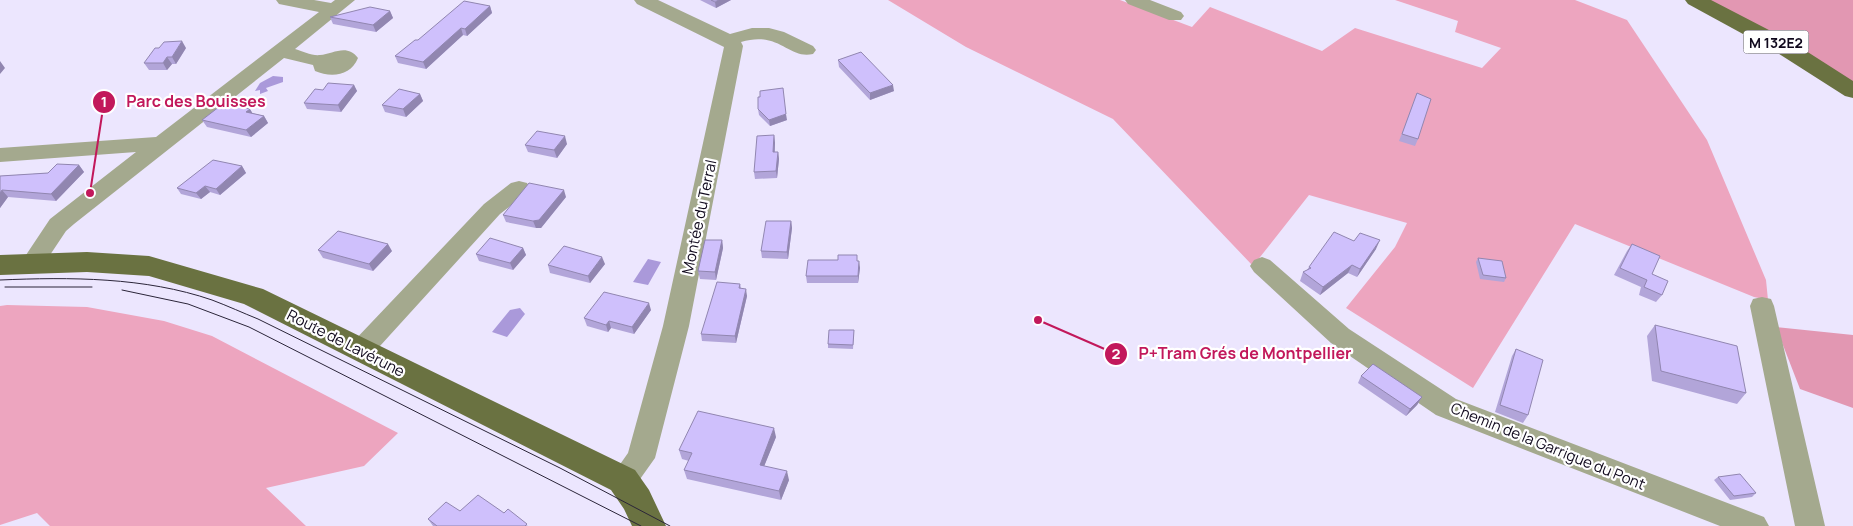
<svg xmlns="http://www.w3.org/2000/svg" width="1853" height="526" font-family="Manrope,sans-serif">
	<rect width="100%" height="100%" fill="#ece6fe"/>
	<!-- green -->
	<path fill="#eda5bf" d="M 888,0 L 1120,0 L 1192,27 L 1210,7 L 1322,51 L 1355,28 L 1482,68 L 1501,48 L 1455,32 L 1458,21 L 1395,0 L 1575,0 L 1627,20 L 1707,140 L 1766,280 L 1768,300 L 1754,297 L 1575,224 L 1473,388 L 1346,308 L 1395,247 L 1407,223 L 1309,195 L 1253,266 L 1113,119 L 966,47 Z
		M 7,305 L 87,307 L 164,321 L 212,336 L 398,433 L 364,466 L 266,488 L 306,526 L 50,526 L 37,513 L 0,525 L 0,306 Z"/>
	<!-- forest -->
	<path fill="#e297b2" d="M 1695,0 L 1853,0 L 1853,91 Z
		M 1776,327 L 1853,335 L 1853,408 L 1800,389 Z"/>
	<!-- water -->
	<path fill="#aa99da" d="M 273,76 L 283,77 L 283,82 L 266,88 L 268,91 L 260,94 L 260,90 L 255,91 L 260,83 Z
		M 648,259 L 661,262 L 648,285 L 633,282 Z
		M 520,308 L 525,314 L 507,337 L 492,332 L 510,310 Z"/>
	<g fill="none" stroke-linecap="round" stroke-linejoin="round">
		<!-- minor -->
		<path fill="#a4a98e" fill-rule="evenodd" d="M 276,0 L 314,0 L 331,3 L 335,0 L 355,0 L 295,49 C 302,51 312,56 320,55 C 333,54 347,43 358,58 C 351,76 331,78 315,71 L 313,65 L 284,58 L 74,224 L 66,231 L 40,270 L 32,273 L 24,270 L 20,264 L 50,219 L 136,152 L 0,162 L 0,148 L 156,137 L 319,12 L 279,4 Z
			M 634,0 L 658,0 L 730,34 L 752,28 L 769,28 L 784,32 L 813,46 L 816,50 L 813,54 C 789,60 779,30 741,42 L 743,46 L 689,326 L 655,458 L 633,489 L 623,492 L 613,489 L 609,480 L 628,453 L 663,326 L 724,47 L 637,4 Z
			M 1125,0 L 1150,0 L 1181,12 L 1184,16 L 1181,20 L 1169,20 L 1128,4 Z
			M 519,181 L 527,183 L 530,188 L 527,193 L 500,214 L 370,357 L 361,360 L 352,357 L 348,350 L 352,343 L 484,204 L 511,183 Z
			M 1262,257 L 1270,260 L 1349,329 L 1456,399 L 1764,517 L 1769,526 L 1720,526 L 1436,415 L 1331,343 L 1254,272 L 1250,266 L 1254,260 Z
			M 1762,297 L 1771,299 L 1774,306 L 1825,526 L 1795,526 L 1750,306 L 1753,299 Z"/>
		<!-- major -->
		<path fill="#6a7241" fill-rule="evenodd" d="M 1685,0 L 1711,0 L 1792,42 L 1853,81 L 1853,98 L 1845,96 L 1776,52 L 1688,4 Z
			M 87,252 L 149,256 L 263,289 L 635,470 L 649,490 L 666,526 L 632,526 L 624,509 L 611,490 L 244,304 L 149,276 L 87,272 L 0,275 L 0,255 Z"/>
		<!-- tram -->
		<path stroke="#2b2539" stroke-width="1" d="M 0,280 C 70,277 145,277 212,300 C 228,306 243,313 258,319 L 560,468 L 670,526
			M 5,287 L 92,287
			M 122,290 L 188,304 L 249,327 L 641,526"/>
	</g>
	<!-- wall -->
	<path fill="#b2a5d9" d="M 700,0 L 731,0 L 716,8 Z
		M 490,6 L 492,13 L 467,36 L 463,35 L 426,69 L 398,63 L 395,56 L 418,40 Z
		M 390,11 L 393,18 L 376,32 L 333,24 L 330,17 Z
		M 186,48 L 176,64 L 172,64 L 167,70 L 149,70 L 144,63 Z
		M 838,60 L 894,91 L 870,100 L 839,67 Z
		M 354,85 L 357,91 L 341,112 L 307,109 L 304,103 L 323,90 Z
		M 1417,93 L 1418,139 L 1415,146 L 1399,141 Z
		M 420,94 L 423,101 L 406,117 L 385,112 L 382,105 Z
		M 760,97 L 787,120 L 770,126 L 759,115 L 758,109 Z
		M 250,109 L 252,113 L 264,116 L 268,123 L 251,137 L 207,127 L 202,120 Z
		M 774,135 L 775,143 L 775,152 L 778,152 L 779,159 L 777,178 L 755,179 L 754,172 Z
		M 567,144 L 557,158 L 528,152 L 525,145 Z
		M 79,165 L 84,172 L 56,201 L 8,197 L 0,208 L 0,176 L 48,173 Z
		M 242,166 L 246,173 L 220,195 L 210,192 L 201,199 L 181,194 L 177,188 Z
		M 566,197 L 541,228 L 536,228 L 506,222 L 503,215 Z
		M 791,221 L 792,228 L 788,259 L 762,258 L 761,251 Z
		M 722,240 L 723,248 L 716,280 L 700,279 L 698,271 Z
		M 1354,241 L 1376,249 L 1357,277 L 1348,273 L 1320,295 L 1300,281 L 1303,272 L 1307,270 L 1309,267 Z
		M 1632,244 L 1652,274 L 1662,295 L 1656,302 L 1639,295 L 1641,287 L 1614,275 L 1627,251 Z
		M 523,248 L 526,255 L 513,270 L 479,261 L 476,254 Z
		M 318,250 L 392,251 L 373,271 L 323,258 Z
		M 857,255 L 857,261 L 860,268 L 858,283 L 807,283 L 806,276 L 838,260 Z
		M 1478,258 L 1506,278 L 1504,282 L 1480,279 L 1476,262 Z
		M 605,264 L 590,283 L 550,273 L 548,265 Z
		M 740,284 L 741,288 L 747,296 L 736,343 L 702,341 L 701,334 Z
		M 651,310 L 634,334 L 611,328 L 608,332 L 587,326 L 584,318 Z
		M 1655,325 L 1746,393 L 1737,404 L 1652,381 L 1647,336 Z
		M 854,330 L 853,349 L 828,348 L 828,344 Z
		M 1516,349 L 1528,415 L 1523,423 L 1495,412 L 1512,356 Z
		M 1361,376 L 1422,397 L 1417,405 L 1406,416 L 1358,383 Z
		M 776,437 L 764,466 L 789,480 L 781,500 L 687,479 L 684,470 L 689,461 L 682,459 L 679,450 Z
		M 1718,477 L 1756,493 L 1752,497 L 1730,500 L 1714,480 Z
		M 460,511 L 504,513 L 528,526 L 433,526 L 428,519 Z"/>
	<!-- shaded-wall -->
	<path fill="#9186b0" d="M 719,0 L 731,0 L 716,8 L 715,2 Z
		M 490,6 L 492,13 L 467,36 L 465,29 Z
		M 390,11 L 393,18 L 376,32 L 373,25 Z
		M 461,28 L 463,35 L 426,69 L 423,62 Z
		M 182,41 L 186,48 L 176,64 L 172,57 Z
		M 167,57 L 172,64 L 167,70 L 163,63 Z
		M 0,61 L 5,68 L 0,74 Z
		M 354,85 L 357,91 L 341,112 L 338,105 Z
		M 893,85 L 894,91 L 870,100 L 870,93 Z
		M 420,94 L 423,101 L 406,117 L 403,109 Z
		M 250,109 L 254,116 L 246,112 Z
		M 786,114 L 787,120 L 770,126 L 769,120 Z
		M 264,116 L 268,123 L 251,137 L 246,130 Z
		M 774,135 L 775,143 L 774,159 L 773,152 Z
		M 565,136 L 567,144 L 557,158 L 554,150 Z
		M 778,152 L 779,159 L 777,178 L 776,171 Z
		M 79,165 L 84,172 L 56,201 L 51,194 Z
		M 242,166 L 246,173 L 220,195 L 216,189 Z
		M 205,186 L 210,192 L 201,199 L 196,193 Z
		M 2,190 L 8,197 L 0,208 L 0,193 Z
		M 564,190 L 566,197 L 541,228 L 536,228 L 533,221 Z
		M 791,221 L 792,228 L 788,259 L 787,252 Z
		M 722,240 L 723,248 L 716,280 L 715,272 Z
		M 1380,240 L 1376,249 L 1357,277 L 1360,269 Z
		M 388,244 L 392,251 L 373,271 L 369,264 Z
		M 523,248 L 526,255 L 513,270 L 510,263 Z
		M 602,257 L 605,264 L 590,283 L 588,276 Z
		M 859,261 L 860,268 L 858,283 L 858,276 Z
		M 1352,265 L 1348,273 L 1320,295 L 1323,287 Z
		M 746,289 L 747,296 L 736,343 L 735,336 Z
		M 649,303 L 651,310 L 634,334 L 632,327 Z
		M 609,321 L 611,328 L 608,332 L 606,325 Z
		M 1422,397 L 1417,405 L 1406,416 L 1410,409 Z
		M 774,428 L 776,437 L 761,474 L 760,465 Z
		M 787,471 L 789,480 L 781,500 L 779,491 Z"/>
	<!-- building -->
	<path fill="#cfc0fc" stroke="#9186b0" d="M 711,0 L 719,0 L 715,2 Z
		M 464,1 L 490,6 L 465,29 L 461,28 L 423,62 L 395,56 L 415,40 L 418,40 Z
		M 370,7 L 390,11 L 373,25 L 330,17 Z
		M 182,41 L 172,57 L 167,57 L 163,63 L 144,63 L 155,48 L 159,48 L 164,42 Z
		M 861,52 L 893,85 L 870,93 L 838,60 Z
		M 328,83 L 354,85 L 338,105 L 304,103 L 315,89 L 323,90 Z
		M 783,88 L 786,114 L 769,120 L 758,109 L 758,97 L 760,97 L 760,91 Z
		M 399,89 L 420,94 L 403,109 L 382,105 Z
		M 1417,93 L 1431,99 L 1418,139 L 1402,134 Z
		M 224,103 L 250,109 L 246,112 L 264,116 L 246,130 L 202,120 Z
		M 537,131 L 565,136 L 554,150 L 525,145 Z
		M 774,135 L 773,152 L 778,152 L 776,171 L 754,172 L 757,136 Z
		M 213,160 L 242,166 L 216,189 L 205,186 L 196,193 L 177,188 Z
		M 57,164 L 79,165 L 51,194 L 2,190 L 0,193 L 0,176 L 48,173 Z
		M 529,183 L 564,190 L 539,220 L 533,221 L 503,215 Z
		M 766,221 L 791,221 L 787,252 L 761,251 Z
		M 338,231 L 388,244 L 369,264 L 318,250 Z
		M 1334,232 L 1354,241 L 1360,233 L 1380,240 L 1360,269 L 1352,265 L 1323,287 L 1303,272 L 1311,268 L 1309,267 Z
		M 490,238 L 523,248 L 510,263 L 476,254 Z
		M 705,240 L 722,240 L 715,272 L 698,271 Z
		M 1632,244 L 1660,256 L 1652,274 L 1668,281 L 1662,295 L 1644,287 L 1647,280 L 1620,268 Z
		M 564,246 L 602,257 L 588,276 L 548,265 Z
		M 838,255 L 857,255 L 857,261 L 859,261 L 858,276 L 806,276 L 808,260 L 838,260 Z
		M 1478,258 L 1502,261 L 1506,278 L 1483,275 Z
		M 717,282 L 740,284 L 739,288 L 746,289 L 735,336 L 701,334 Z
		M 604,292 L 649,303 L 632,327 L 609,321 L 606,325 L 584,318 Z
		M 1655,325 L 1737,346 L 1746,393 L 1661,371 Z
		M 829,330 L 854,330 L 853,345 L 828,344 Z
		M 1516,349 L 1543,360 L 1528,415 L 1500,405 Z
		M 1373,364 L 1422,397 L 1410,409 L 1361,376 Z
		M 698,411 L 774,428 L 760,465 L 787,471 L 779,491 L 684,470 L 692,453 L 679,450 Z
		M 1740,474 L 1756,493 L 1734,496 L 1718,477 Z
		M 478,495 L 504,513 L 508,509 L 527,524 L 525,526 L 437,526 L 428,519 L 446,502 L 460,511 Z"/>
	<g text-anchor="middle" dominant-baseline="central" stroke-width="4.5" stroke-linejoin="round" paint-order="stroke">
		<!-- shield labels -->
		<rect fill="#fff" stroke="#575260" stroke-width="1" x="1743.5" y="30.5" width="65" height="23" rx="4"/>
		<g font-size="14" font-weight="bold" fill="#0f081c">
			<text x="1776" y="42">M 132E2</text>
		</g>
		<!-- street labels -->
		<g font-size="15" fill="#0f081c" stroke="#fff">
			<text transform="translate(699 217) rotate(-78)">Montée du Terral</text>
			<text transform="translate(346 343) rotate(27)">Route de Lavérune</text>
			<text transform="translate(1548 446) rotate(22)">Chemin de la Garrigue du Pont</text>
		</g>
	</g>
	<!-- callouts -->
	<path fill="none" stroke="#c2185b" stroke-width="2" d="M90 193L104 102M1038 320L1116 354"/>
	<g fill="#c2185b" stroke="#fff" stroke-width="2">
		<circle cx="90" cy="193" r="5"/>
		<circle cx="1038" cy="320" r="5"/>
		<circle cx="104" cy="102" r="12"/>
		<circle cx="1116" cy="354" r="12"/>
	</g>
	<g font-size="15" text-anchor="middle" font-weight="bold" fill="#fff">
		<text x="104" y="107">1</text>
		<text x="1116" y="359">2</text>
	</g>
	<g font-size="16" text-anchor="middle" font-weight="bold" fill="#c2185b" stroke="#fff" stroke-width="4.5" stroke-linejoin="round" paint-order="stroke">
		<text x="196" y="107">Parc des Bouisses</text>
		<text x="1245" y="359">P+Tram Grés de Montpellier</text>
	</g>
</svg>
